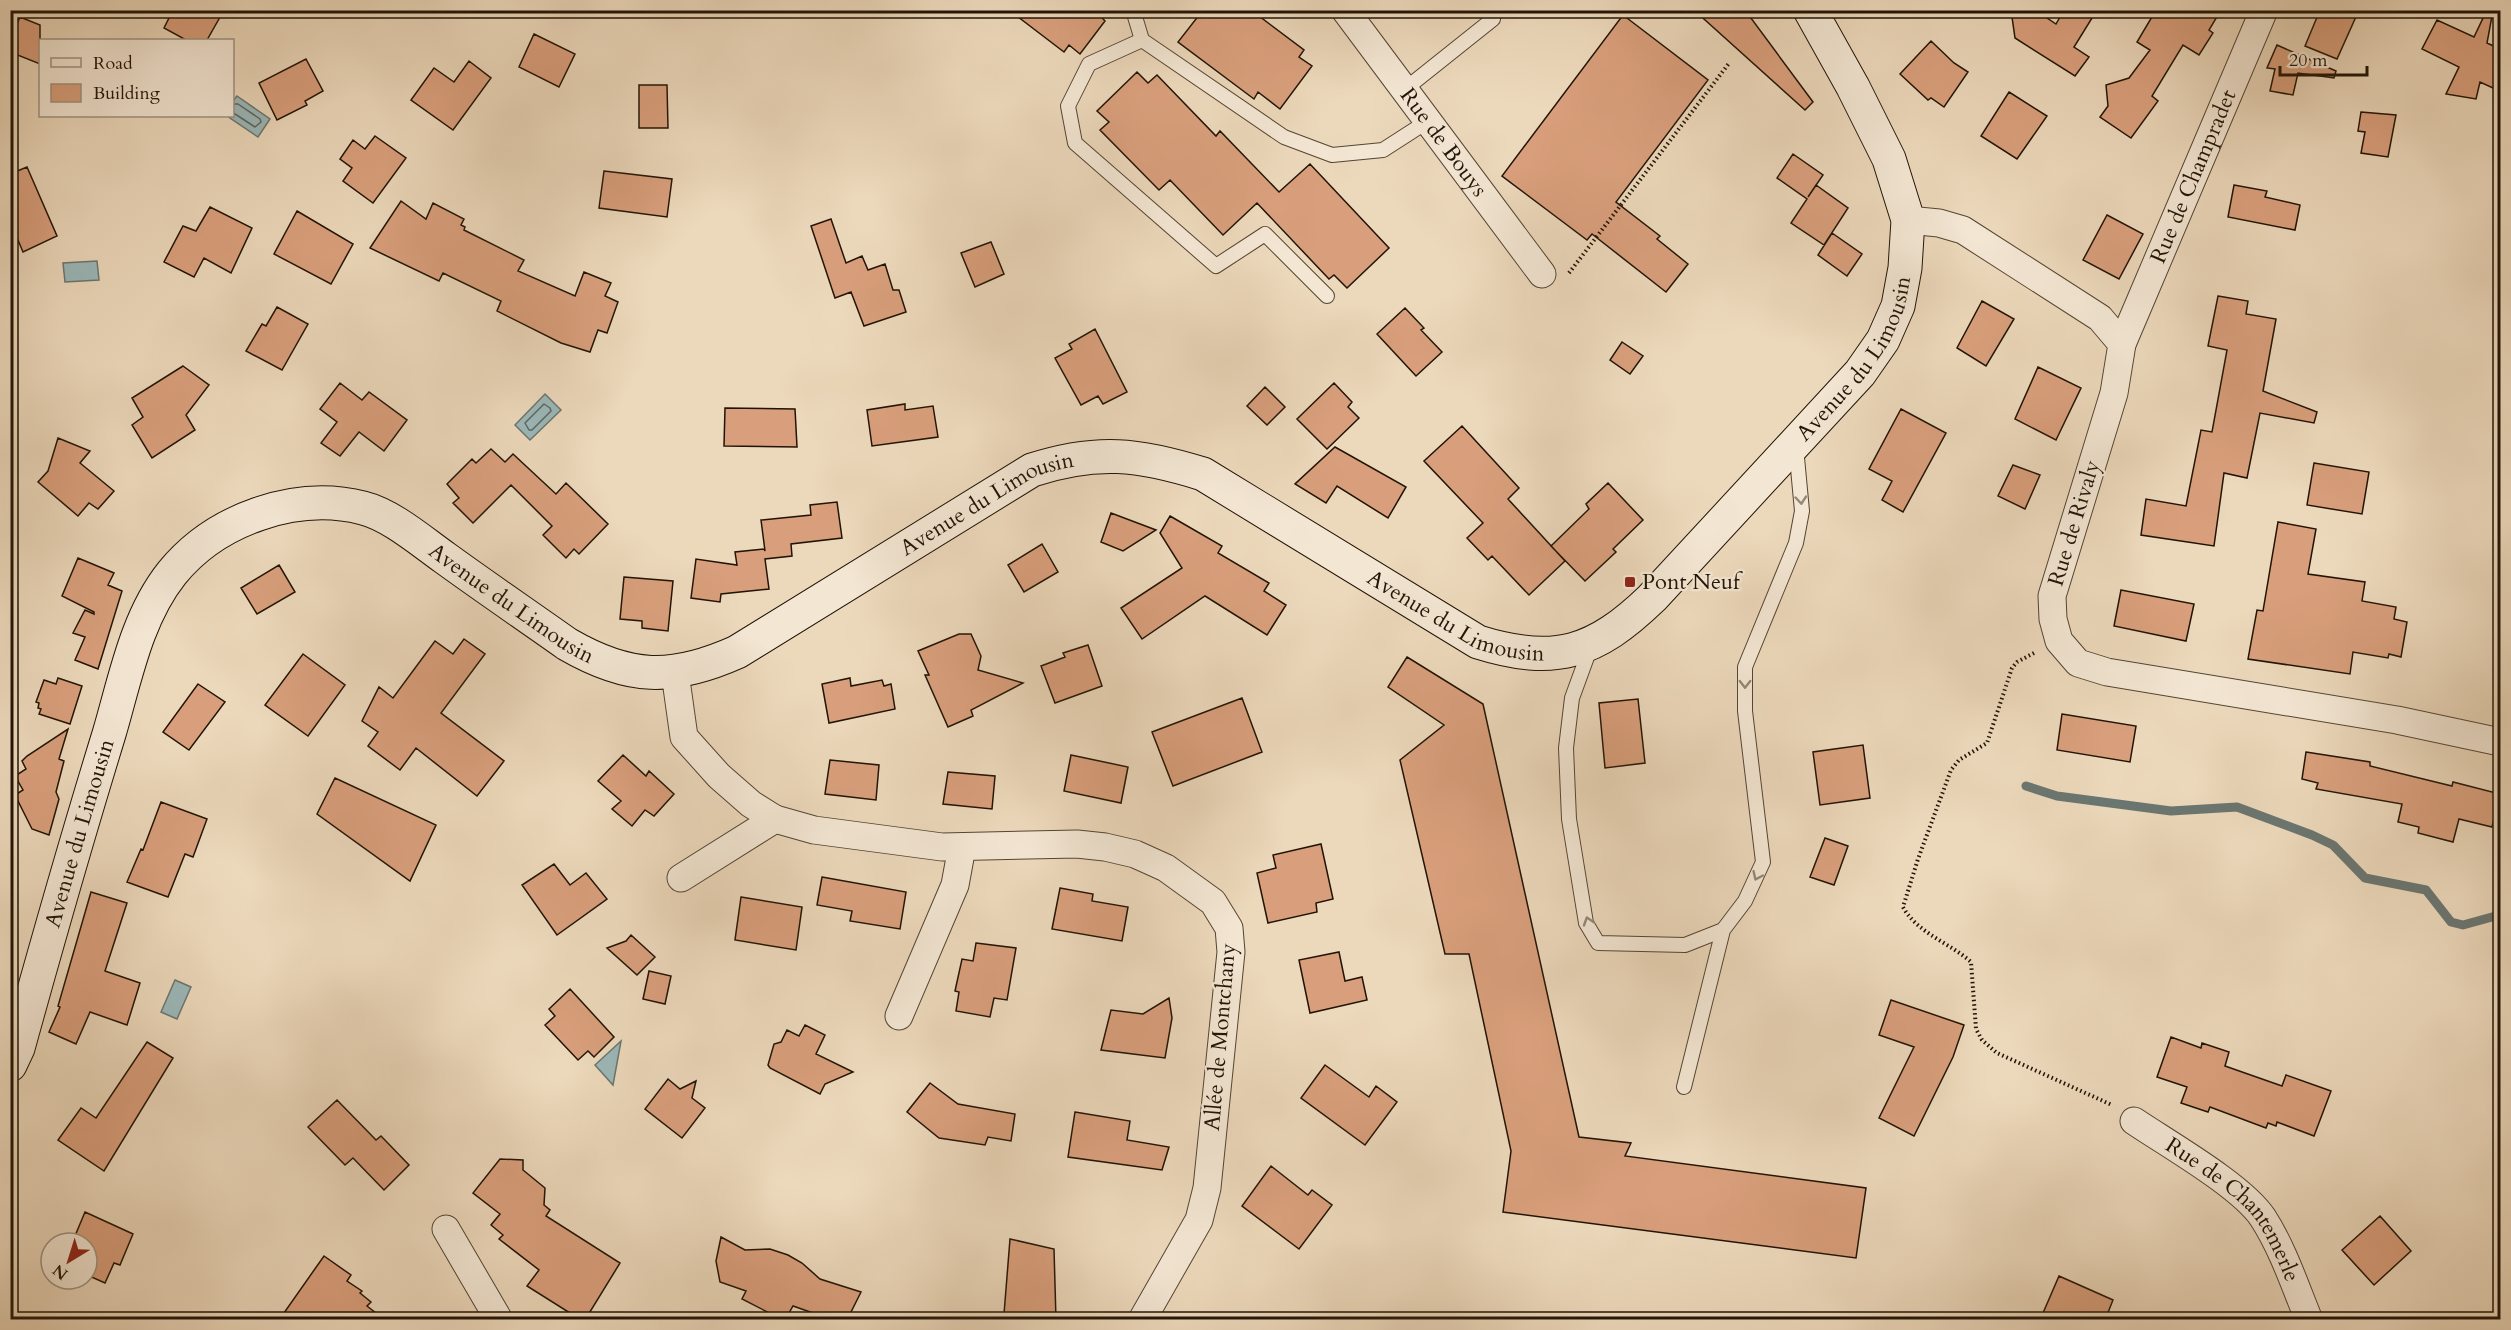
<svg xmlns="http://www.w3.org/2000/svg" width="2511" height="1330" font-family="Cardo,serif">
	<rect width="100%" height="100%" fill="#ecd8bb"/>
	<filter id="stains"><feTurbulence type="fractalNoise" baseFrequency=".00333" numOctaves="4"/><feColorMatrix values="0 0 0 0 .2 0 0 0 0 .09 0 0 0 0 .02 0 0 0 .5 -.17"/></filter>
	<radialGradient id="worn" r=".72"><stop offset=".6" stop-color="#630" stop-opacity="0"/><stop offset="1" stop-color="#630" stop-opacity=".3"/></radialGradient>
	<!-- water -->
	<path fill="#9bb8b9" stroke="#6a7671" stroke-width="1.5" d="M 237,96 L 270,119 L 258,137 L 227,116 L 232,116 L 233,101 Z
		M 97,261 L 99,280 L 65,282 L 63,263 Z
		M 545,394 L 561,410 L 530,440 L 515,425 Z
		M 175,980 L 191,987 L 177,1019 L 161,1012 Z
		M 621,1041 L 613,1085 L 595,1065 Z"/>
	<g fill="none" stroke-linecap="round" stroke-linejoin="round">
		<!-- shore -->
		<path stroke="#5e6660" stroke-width="1.5" d="M 232,104 L 238,104 L 260,119 L 261,122 L 255,127 L 232,112
			M 544,404 L 550,408 L 551,411 L 532,430 L 529,430 L 525,423 Z"/>
		<!-- stream -->
		<path stroke="#6a7671" stroke-width="9" d="M 2026,786 L 2057,796 L 2171,811 L 2237,807 L 2312,835 L 2333,845 L 2365,878 L 2426,890 L 2451,922 L 2463,925 L 2492,917 L 2500,917"/>
	</g>
	<!-- building -->
	<path fill="#d99f7c" stroke="#211406" stroke-width="1.5" d="M 173,10 L 224,10 L 207,40 L 186,40 L 164,28 Z
		M 1009,10 L 1095,10 L 1105,21 L 1080,54 L 1069,45 L 1064,52 Z
		M 1203,10 L 1251,10 L 1304,50 L 1299,57 L 1312,66 L 1280,109 L 1258,92 L 1254,99 L 1178,42 Z
		M 1694,10 L 1745,10 L 1813,102 L 1805,110 Z
		M 2011,10 L 2035,10 L 2056,24 L 2064,10 L 2097,10 L 2074,47 L 2089,57 L 2075,76 L 2015,38 Z
		M 2156,10 L 2221,10 L 2209,30 L 2213,33 L 2199,55 L 2183,45 L 2152,96 L 2158,101 L 2131,138 L 2100,117 L 2108,106 L 2106,85 L 2129,78 L 2150,50 L 2137,42 Z
		M 2320,10 L 2359,10 L 2337,59 L 2305,46 Z
		M 2485,14 L 2492,16 L 2487,43 L 2500,49 L 2500,71 L 2493,88 L 2480,82 L 2476,99 L 2446,94 L 2459,67 L 2422,49 L 2437,20 L 2474,37 Z
		M 1623,15 L 1708,80 L 1616,202 L 1660,236 L 1657,239 L 1688,264 L 1666,292 L 1592,234 L 1587,240 L 1502,176 Z
		M 20,17 L 40,25 L 40,64 L 10,52 L 10,41 Z
		M 534,34 L 575,54 L 559,87 L 519,67 Z
		M 1931,41 L 1954,63 L 1968,72 L 1944,107 L 1931,98 L 1928,100 L 1900,74 Z
		M 2277,45 L 2336,71 L 2334,78 L 2298,73 L 2293,95 L 2270,91 L 2275,69 L 2267,68 Z
		M 306,59 L 323,91 L 305,101 L 307,105 L 277,120 L 259,83 Z
		M 469,61 L 491,78 L 453,130 L 411,100 L 434,68 L 454,82 Z
		M 1137,72 L 1148,83 L 1157,75 L 1216,136 L 1220,131 L 1279,192 L 1310,164 L 1389,248 L 1347,288 L 1334,275 L 1329,279 L 1257,203 L 1223,235 L 1170,180 L 1159,190 L 1100,130 L 1109,122 L 1097,111 Z
		M 639,85 L 667,85 L 668,128 L 639,128 Z
		M 2009,92 L 2047,116 L 2017,159 L 1981,136 Z
		M 2361,112 L 2396,115 L 2388,157 L 2361,153 L 2365,132 L 2358,131 Z
		M 375,136 L 406,158 L 373,203 L 343,181 L 352,168 L 340,159 L 353,140 L 365,149 Z
		M 1793,154 L 1823,175 L 1808,197 L 1816,185 L 1848,208 L 1824,245 L 1791,223 L 1807,199 L 1777,178 Z
		M 27,167 L 57,236 L 23,252 L 10,221 L 10,174 Z
		M 604,171 L 672,179 L 667,217 L 599,208 Z
		M 2234,185 L 2267,191 L 2265,197 L 2300,205 L 2295,230 L 2228,217 Z
		M 401,201 L 426,219 L 433,203 L 464,219 L 461,225 L 465,227 L 464,230 L 524,260 L 518,271 L 575,296 L 584,272 L 611,283 L 605,296 L 618,302 L 607,333 L 598,330 L 590,352 L 561,343 L 497,311 L 501,301 L 443,273 L 439,281 L 370,248 Z
		M 210,207 L 252,228 L 231,273 L 204,258 L 194,277 L 164,262 L 183,226 L 196,231 Z
		M 297,211 L 353,244 L 331,284 L 274,254 Z
		M 2107,215 L 2143,234 L 2119,279 L 2083,260 Z
		M 831,219 L 846,263 L 862,256 L 868,270 L 885,264 L 893,290 L 899,290 L 906,312 L 864,326 L 851,292 L 835,298 L 811,226 Z
		M 1832,233 L 1862,254 L 1847,276 L 1818,255 Z
		M 991,242 L 1004,274 L 975,287 L 961,253 Z
		M 2218,296 L 2248,301 L 2246,314 L 2276,319 L 2263,391 L 2317,412 L 2314,423 L 2260,413 L 2247,478 L 2224,473 L 2214,546 L 2141,535 L 2146,499 L 2186,506 L 2201,430 L 2212,432 L 2227,350 L 2208,346 Z
		M 1982,301 L 2014,319 L 1986,366 L 1957,348 Z
		M 277,307 L 308,324 L 282,370 L 246,351 L 262,324 L 266,326 Z
		M 1405,308 L 1424,328 L 1421,330 L 1442,352 L 1416,376 L 1377,334 Z
		M 1095,329 L 1127,392 L 1103,404 L 1098,396 L 1081,405 L 1055,358 L 1072,349 L 1069,344 Z
		M 1622,342 L 1643,356 L 1630,374 L 1610,360 Z
		M 183,366 L 209,385 L 186,415 L 195,430 L 152,458 L 132,425 L 143,417 L 132,398 Z
		M 2038,367 L 2081,388 L 2056,440 L 2015,419 Z
		M 340,383 L 362,400 L 369,392 L 407,420 L 384,451 L 359,432 L 340,456 L 321,443 L 337,422 L 320,409 Z
		M 1334,383 L 1352,402 L 1348,407 L 1359,418 L 1327,449 L 1297,419 Z
		M 1265,387 L 1285,407 L 1267,425 L 1247,406 Z
		M 905,404 L 905,410 L 933,406 L 938,437 L 872,446 L 867,410 Z
		M 725,408 L 795,409 L 797,447 L 724,446 Z
		M 1901,409 L 1946,433 L 1903,512 L 1882,500 L 1892,481 L 1869,469 Z
		M 1462,426 L 1519,488 L 1508,499 L 1565,561 L 1529,595 L 1492,556 L 1488,560 L 1467,538 L 1483,523 L 1424,461 Z
		M 58,438 L 90,451 L 80,463 L 114,491 L 98,509 L 89,503 L 78,516 L 38,482 L 48,471 Z
		M 1335,447 L 1406,487 L 1388,518 L 1337,486 L 1326,503 L 1295,484 Z
		M 491,449 L 505,462 L 513,454 L 556,494 L 566,483 L 608,524 L 579,554 L 574,549 L 566,558 L 543,535 L 552,526 L 511,485 L 473,523 L 453,503 L 459,498 L 447,484 L 472,459 L 476,463 Z
		M 2314,463 L 2369,472 L 2362,514 L 2307,505 Z
		M 2013,465 L 2040,475 L 2025,509 L 1998,496 Z
		M 1608,483 L 1643,520 L 1613,549 L 1616,552 L 1585,581 L 1551,546 L 1589,509 L 1586,504 Z
		M 837,502 L 842,538 L 791,544 L 792,556 L 765,559 L 769,589 L 721,594 L 720,602 L 691,598 L 696,559 L 737,565 L 735,552 L 764,549 L 765,551 L 761,520 L 811,515 L 810,505 Z
		M 1111,513 L 1156,530 L 1123,551 L 1101,542 Z
		M 1170,516 L 1222,546 L 1218,553 L 1269,583 L 1264,591 L 1286,605 L 1267,635 L 1205,596 L 1142,639 L 1121,608 L 1182,568 L 1160,533 Z
		M 2278,522 L 2316,529 L 2308,574 L 2365,582 L 2362,601 L 2396,607 L 2394,619 L 2407,622 L 2401,657 L 2389,654 L 2388,658 L 2353,652 L 2350,674 L 2248,659 L 2257,610 L 2263,611 Z
		M 1042,544 L 1058,572 L 1024,592 L 1008,565 Z
		M 78,558 L 114,573 L 108,585 L 122,591 L 98,669 L 75,660 L 85,637 L 73,633 L 85,610 L 94,614 L 94,612 L 62,596 Z
		M 279,565 L 295,592 L 257,614 L 241,588 Z
		M 624,577 L 673,581 L 668,631 L 642,628 L 642,621 L 620,619 Z
		M 2121,590 L 2194,604 L 2186,641 L 2114,626 Z
		M 959,634 L 971,634 L 981,656 L 978,670 L 1023,683 L 971,710 L 973,716 L 948,727 L 925,675 L 929,675 L 918,651 Z
		M 464,639 L 485,654 L 441,713 L 504,761 L 477,796 L 416,748 L 400,770 L 368,746 L 378,732 L 362,721 L 379,687 L 393,698 L 435,641 L 453,654 Z
		M 1088,645 L 1102,686 L 1055,703 L 1041,666 L 1065,657 L 1063,653 Z
		M 303,654 L 345,685 L 308,736 L 265,705 Z
		M 1407,657 L 1483,704 L 1579,1137 L 1631,1143 L 1625,1156 L 1866,1188 L 1856,1258 L 1503,1212 L 1511,1151 L 1469,954 L 1445,954 L 1400,760 L 1444,725 L 1388,687 Z
		M 58,678 L 82,686 L 70,724 L 39,714 L 41,709 L 38,708 L 39,703 L 36,702 L 44,680 L 56,684 Z
		M 850,678 L 851,686 L 882,680 L 884,686 L 891,684 L 895,709 L 829,723 L 822,684 Z
		M 198,684 L 225,702 L 189,750 L 163,732 Z
		M 1242,698 L 1262,752 L 1173,786 L 1152,732 Z
		M 1638,699 L 1645,763 L 1605,768 L 1599,703 Z
		M 2062,714 L 2136,726 L 2130,762 L 2057,750 Z
		M 68,729 L 59,759 L 64,761 L 56,792 L 59,799 L 49,835 L 32,829 L 15,795 L 23,790 L 15,776 L 26,769 L 22,761 L 27,756 Z
		M 1863,745 L 1870,798 L 1820,805 L 1813,752 Z
		M 2306,752 L 2370,762 L 2370,766 L 2452,786 L 2453,782 L 2500,794 L 2492,827 L 2459,819 L 2453,842 L 2418,833 L 2419,827 L 2398,822 L 2402,804 L 2316,789 L 2318,783 L 2302,779 Z
		M 623,755 L 646,776 L 649,771 L 674,794 L 654,816 L 645,810 L 632,826 L 612,809 L 621,801 L 598,781 Z
		M 1071,755 L 1128,767 L 1121,803 L 1064,791 Z
		M 830,760 L 879,765 L 876,800 L 825,794 Z
		M 948,772 L 995,776 L 992,809 L 943,804 Z
		M 335,778 L 436,825 L 410,881 L 317,814 Z
		M 161,802 L 207,819 L 193,857 L 185,854 L 168,897 L 127,882 L 141,849 L 143,850 Z
		M 1825,838 L 1848,846 L 1834,885 L 1810,877 Z
		M 1321,844 L 1333,899 L 1316,903 L 1317,912 L 1268,923 L 1257,873 L 1276,868 L 1273,855 Z
		M 554,864 L 570,885 L 586,873 L 607,899 L 557,935 L 522,885 Z
		M 822,877 L 906,892 L 900,929 L 850,921 L 852,911 L 817,905 Z
		M 1060,888 L 1093,894 L 1092,901 L 1128,907 L 1122,941 L 1052,929 Z
		M 91,892 L 127,903 L 105,971 L 140,983 L 127,1025 L 90,1012 L 76,1044 L 49,1032 L 60,1007 L 58,1006 Z
		M 741,897 L 802,907 L 796,950 L 735,940 Z
		M 631,935 L 655,957 L 637,975 L 607,948 L 626,941 Z
		M 976,943 L 1016,948 L 1007,1000 L 994,998 L 990,1017 L 956,1011 L 959,992 L 955,991 L 962,959 L 973,961 Z
		M 1339,952 L 1345,981 L 1362,977 L 1367,1000 L 1310,1013 L 1299,960 Z
		M 649,971 L 671,976 L 665,1004 L 643,999 Z
		M 570,989 L 614,1037 L 594,1057 L 588,1051 L 578,1060 L 545,1025 L 555,1016 L 549,1009 Z
		M 1169,998 L 1172,1018 L 1165,1058 L 1101,1050 L 1111,1010 L 1143,1014 Z
		M 1891,1000 L 1964,1025 L 1953,1057 L 1914,1136 L 1879,1118 L 1914,1047 L 1879,1035 Z
		M 805,1025 L 825,1035 L 816,1054 L 853,1072 L 825,1084 L 820,1094 L 770,1068 L 768,1065 L 774,1044 L 781,1042 L 787,1030 L 799,1036 Z
		M 2171,1037 L 2201,1048 L 2202,1043 L 2229,1052 L 2225,1066 L 2282,1086 L 2286,1075 L 2331,1091 L 2314,1136 L 2277,1122 L 2276,1126 L 2268,1123 L 2266,1128 L 2210,1107 L 2208,1112 L 2181,1103 L 2187,1087 L 2157,1077 Z
		M 147,1042 L 173,1058 L 104,1171 L 58,1140 L 81,1108 L 96,1118 Z
		M 1325,1065 L 1369,1097 L 1376,1086 L 1397,1102 L 1365,1145 L 1301,1098 Z
		M 668,1079 L 680,1089 L 696,1081 L 692,1098 L 705,1108 L 682,1138 L 645,1109 Z
		M 930,1083 L 958,1104 L 1015,1114 L 1011,1141 L 988,1137 L 985,1145 L 939,1138 L 907,1112 Z
		M 337,1100 L 376,1140 L 381,1136 L 409,1165 L 384,1190 L 353,1158 L 345,1165 L 308,1127 Z
		M 1075,1112 L 1130,1121 L 1127,1140 L 1169,1147 L 1162,1170 L 1068,1157 Z
		M 500,1159 L 523,1160 L 523,1170 L 545,1188 L 544,1205 L 550,1210 L 546,1216 L 620,1263 L 585,1320 L 581,1320 L 527,1286 L 539,1270 L 499,1239 L 503,1235 L 491,1225 L 500,1214 L 473,1193 Z
		M 1271,1166 L 1308,1195 L 1312,1190 L 1332,1205 L 1299,1249 L 1242,1206 Z
		M 85,1212 L 133,1234 L 120,1265 L 114,1263 L 105,1283 L 87,1275 L 87,1243 L 72,1243 Z
		M 2380,1216 L 2411,1251 L 2374,1285 L 2342,1250 Z
		M 721,1237 L 745,1250 L 770,1249 L 788,1255 L 802,1263 L 820,1279 L 861,1292 L 847,1320 L 833,1320 L 793,1306 L 785,1320 L 783,1320 L 742,1299 L 746,1291 L 720,1282 L 716,1261 Z
		M 1010,1239 L 1054,1249 L 1056,1320 L 1010,1320 L 1010,1316 L 1004,1314 Z
		M 324,1256 L 351,1275 L 347,1281 L 362,1291 L 360,1293 L 371,1302 L 367,1306 L 385,1320 L 279,1320 Z
		M 2059,1276 L 2113,1300 L 2105,1320 L 2040,1320 Z"/>
	<g fill="none" stroke-linecap="round" stroke-linejoin="round">
		<!-- service casing -->
		<g stroke="#544533" stroke-width="16">
			<path id="service" d="M 1133,10 L 1142,40
				M 1404,90 L 1493,19
				M 1327,296 L 1265,234 L 1216,266 L 1075,143 L 1068,106 L 1089,64 L 1142,40 L 1284,137 L 1332,155 L 1383,150 L 1428,121
				M 1591,646 L 1572,698 L 1566,748 L 1569,819 L 1586,923 L 1598,943 L 1685,945 L 1723,930 L 1745,901 L 1763,862 L 1745,711 L 1745,667 L 1796,543 L 1802,511 L 1796,447
				M 1684,1087 L 1723,930"/>
		</g>
		<!-- minor casing -->
		<g stroke="#544533" stroke-width="29">
			<g id="minor">
				<path id="s1" d="M 1345,10 L 1542,274"/>
				<path d="M 1908,220 L 1939,223 L 1963,230 L 2100,318 L 2122,344 L 2114,393 L 2052,596 L 2053,619 L 2059,641 L 2078,663 L 2107,672 L 2397,720 L 2500,742"/>
				<path id="s2" d="M 2122,344 L 2264,10"/>
				<path d="M 675,673 L 684,737 L 719,776 L 751,804 L 775,819 L 814,830 L 942,847 L 1077,844 L 1105,847 L 1135,854 L 1166,868 L 1213,902 L 1229,928 L 1231,952 L 1207,1188 L 1199,1220 L 1142,1320"/>
				<path d="M 681,878 L 775,819"/>
				<path d="M 899,1016 L 955,885 L 962,847"/>
				<path id="s3" d="M 2134,1121 C 2168,1144 2242,1186 2263,1218 C 2283,1249 2295,1286 2309,1320"/>
				<path d="M 446,1229 L 499,1320"/>
			</g>
		</g>
		<!-- secondary casing -->
		<g stroke="#211406" stroke-width="35">
			<g id="secondary">
				<path id="s4" d="M 10,1065 L 18,1048 C 47,943 77,838 109,734 C 125,680 136,618 172,573 C 216,519 296,491 363,508 C 391,515 421,541 445,558 C 485,587 526,615 567,644 C 629,680 672,681 737,652 L 1032,470 C 1097,449 1139,454 1203,474 L 1478,642 C 1555,666 1595,653 1652,598 L 1860,373 L 1883,340 L 1898,306 L 1905,268 L 1908,220 L 1889,159 L 1853,87 L 1810,10"/>
			</g>
		</g>
		<!-- path -->
		<path stroke="#211406" stroke-width="4" stroke-dasharray="1.5 3" stroke-linecap="butt" d="M 1569,273 L 1730,62
			M 2034,653 L 2017,662 L 2012,668 L 1987,743 L 1959,760 L 1951,770 L 1918,859 L 1903,907 C 1917,933 1950,943 1971,962 L 1976,1029 L 1982,1040 L 1997,1053 L 2112,1105"/>
		<!-- service -->
		<use href="#service" stroke="#f3e6d3" stroke-width="14"/>
		<!-- minor -->
		<use href="#minor" stroke="#f3e6d3" stroke-width="27"/>
		<!-- secondary -->
		<use href="#secondary" stroke="#f3e6d3" stroke-width="33"/>
	</g>
	<!-- one-way arrows -->
	<defs><path id="oneway-chevron" d="M-2-3.5L2.5 0L-2 3.5" fill="none" stroke-width="1.6" stroke-linecap="round" stroke-linejoin="round" transform="scale(1.5)"/></defs>
	<g stroke="#948877">
		<use href="#oneway-chevron" transform="translate(1801 500) rotate(85)"/>
		<use href="#oneway-chevron" transform="translate(1745 684) rotate(90)"/>
		<use href="#oneway-chevron" transform="translate(1757 876) rotate(115)"/>
		<use href="#oneway-chevron" transform="translate(1588 921) rotate(-108)"/>
	</g>
	<!-- markers -->
	<rect fill="#8f2418" stroke="#f3e6d3" stroke-width="2" x="1624" y="576" width="12" height="12" rx="3"/>
	<g text-anchor="middle" dominant-baseline="central" stroke-width="4.5" stroke-linejoin="round" paint-order="stroke">
		<!-- street labels -->
		<g font-size="22" fill="#211406" stroke="#f3e6d3">
			<text stroke="none"><textPath href="#s1" startOffset="165">Rue de Bouys</textPath></text>
			<text stroke="none"><textPath href="#s2" startOffset="182">Rue de Champradet</textPath></text>
			<text stroke="none"><textPath href="#s4" startOffset="2508">Avenue du Limousin</textPath></text>
			<text stroke="none"><textPath href="#s4" startOffset="1448">Avenue du Limousin</textPath></text>
			<text transform="translate(2074 523) rotate(-73)">Rue de Rivaly</text>
			<text stroke="none"><textPath href="#s4" startOffset="909">Avenue du Limousin</textPath></text>
			<text stroke="none"><textPath href="#s4" startOffset="1970">Avenue du Limousin</textPath></text>
			<text stroke="none"><textPath href="#s4" startOffset="242">Avenue du Limousin</textPath></text>
			<text transform="translate(1220 1037) rotate(-85)">Allée de Montchany</text>
			<text stroke="none"><textPath href="#s3" startOffset="136">Rue de Chantemerle</textPath></text>
		</g>
		<!-- poi labels -->
		<g font-size="22" fill="#211406" stroke="#f3e6d3" text-anchor="start">
			<text x="1642" y="582">Pont Neuf</text>
		</g>
	</g>
	<!-- margin -->
	<rect width="2511" height="1330" fill="none" stroke="#ecd8bb" stroke-width="36"/>
	<rect x="12" y="12" width="2487" height="1306" fill="none" stroke="#211406" stroke-width="3"/>
	<rect x="18" y="18" width="2475" height="1294" fill="none" stroke="#211406" stroke-width="1.5"/>
	<!-- legend -->
	<rect x="39" y="39" width="195" height="78" fill="#f3e6d3" stroke="#9f9281" stroke-width="1.5"/>
	<rect x="51" y="58" width="30" height="9" fill="#f3e6d3" stroke="#9f9281" stroke-width="1.5"/>
	<text x="93" y="69" font-size="18" fill="#211406">Road</text>
	<rect x="51" y="84" width="30" height="18" fill="#d99f7c" stroke="#9f9281" stroke-width="1.5"/>
	<text x="93" y="99" font-size="18" fill="#211406">Building</text>
	<!-- north arrow -->
	<g transform="translate(69 1261) rotate(218)"><circle r="28" fill="#f3e6d3" stroke="#9f9281" stroke-width="1.5"/>
	<path d="M0-4.5L10 22L0 15L-10 22Z" fill="#8f2418"/>
	<text y="-9" font-size="16" font-weight="bold" text-anchor="middle" fill="#211406">N</text>
	</g>
	<!-- scale -->
	<path d="M2280 66v9h87v-9" fill="none" stroke="#211406" stroke-width="3"/>
	<text x="2289" y="66" font-size="18" fill="#211406" stroke="#f3e6d3" stroke-width="4.5" paint-order="stroke">20 m</text>
	<rect width="100%" height="100%" filter="url(#stains)"/>
	<rect width="100%" height="100%" fill="url(#worn)"/>
</svg>
